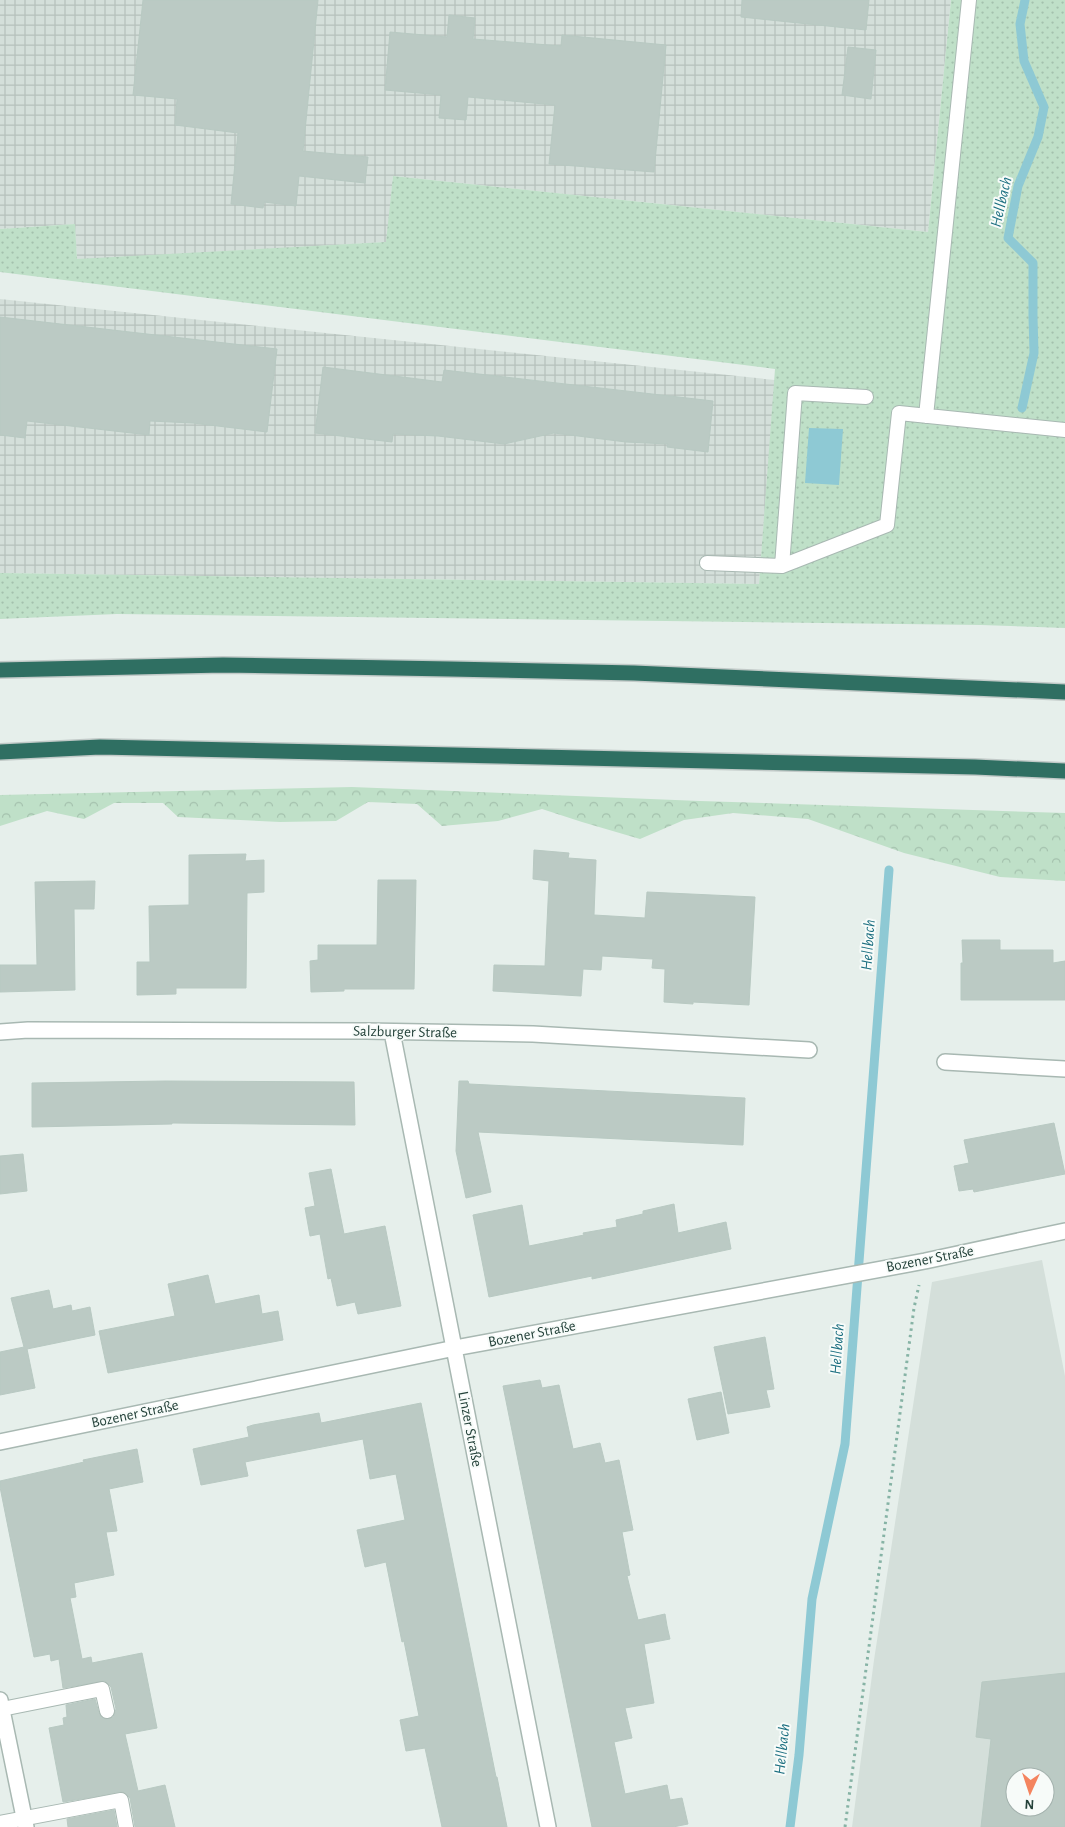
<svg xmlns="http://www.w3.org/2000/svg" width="1065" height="1827" font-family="'Alegreya Sans',sans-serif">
	<defs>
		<pattern id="industrial-grid" width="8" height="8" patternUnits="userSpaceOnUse" patternTransform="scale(1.25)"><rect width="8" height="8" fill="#d4dfda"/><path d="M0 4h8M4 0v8" fill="none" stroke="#b6c1bc"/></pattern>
		<pattern id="grass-dots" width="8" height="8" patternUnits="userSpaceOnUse" patternTransform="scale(1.25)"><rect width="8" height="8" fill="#bfe0c8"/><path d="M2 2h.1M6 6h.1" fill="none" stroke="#a4c1ad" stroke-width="1.8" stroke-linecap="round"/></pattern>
		<pattern id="forest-crowns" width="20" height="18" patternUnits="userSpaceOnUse" patternTransform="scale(1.25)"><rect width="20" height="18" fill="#bfe0c8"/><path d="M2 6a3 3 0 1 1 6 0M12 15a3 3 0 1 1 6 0" fill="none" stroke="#a4c1ad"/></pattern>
	</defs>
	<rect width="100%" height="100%" fill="#e6efeb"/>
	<!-- built -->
	<path fill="#d4dfda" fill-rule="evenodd" d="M 1042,1260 L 1065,1376 L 1065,1827 L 852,1827 L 874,1660 L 932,1282 ZM 1015,1777 L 1045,1777 L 1045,1807 L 1015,1807 Z"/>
	<!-- industrial -->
	<path fill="url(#industrial-grid)" d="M 0,0 L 951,0 L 928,232 L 393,176 L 387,242 L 77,260 L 75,224 L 0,229 Z
		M 0,299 L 775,380 L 759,584 L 0,573 Z"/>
	<!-- grass -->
	<path fill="url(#grass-dots)" d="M 951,0 L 1065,0 L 1065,628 L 981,625 L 117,614 L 0,619 L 0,573 L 759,584 L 775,369 L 0,272 L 0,229 L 75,224 L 77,259 L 386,242 L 393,176 L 928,232 Z"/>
	<!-- forest -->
	<path fill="url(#forest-crowns)" d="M 352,787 L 700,801 L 1065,813 L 1065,881 L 1000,877 L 904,853 L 808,819 L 733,813 L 684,820 L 640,839 L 582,822 L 542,809 L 498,821 L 442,826 L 417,804 L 368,802 L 336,821 L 280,822 L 178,817 L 163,803 L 114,803 L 84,819 L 47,811 L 0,826 L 0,795 Z"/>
	<!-- water -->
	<path fill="#8ec9d4" d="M 809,428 L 843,429 L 839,485 L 805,483 Z"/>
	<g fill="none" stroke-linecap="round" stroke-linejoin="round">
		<!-- stream -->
		<path stroke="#8ec9d4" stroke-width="9" d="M 1022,408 L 1034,353 L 1033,317 L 1033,263 L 1008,238 L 1018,186 L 1038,137 L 1044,107 L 1024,61 L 1020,24 L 1025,0
			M 790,1827 L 799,1755 L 812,1599 L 845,1444 L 889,870"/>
	</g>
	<!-- building -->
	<path fill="#bbcac4" stroke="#b8c9c2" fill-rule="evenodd" d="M 143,0 L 318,0 L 303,151 L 368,157 L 365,183 L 299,176 L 296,206 L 264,202 L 263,208 L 231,204 L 238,133 L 175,125 L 177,99 L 133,95 Z
		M 742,0 L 869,0 L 866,30 L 741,17 Z
		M 449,15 L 475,18 L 473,39 L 561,46 L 562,35 L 666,45 L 654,172 L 549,164 L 555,105 L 468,97 L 466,120 L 439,118 L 441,95 L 385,90 L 390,32 L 447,37 Z
		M 848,47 L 876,50 L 871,99 L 842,95 Z
		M 0,317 L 277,349 L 267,432 L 193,423 L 150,421 L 149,435 L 27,421 L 25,438 L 0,435 Z
		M 323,367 L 442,382 L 444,370 L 713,401 L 708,452 L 667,447 L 668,444 L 626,442 L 554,433 L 504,444 L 438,436 L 393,434 L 392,442 L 315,433 Z
		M 534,850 L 569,853 L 568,858 L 596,860 L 594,915 L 645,918 L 647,892 L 755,897 L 749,1005 L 693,1002 L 693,1004 L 664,1002 L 665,969 L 652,968 L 653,959 L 602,956 L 601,970 L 583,969 L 581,996 L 493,991 L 494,965 L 545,966 L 549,881 L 533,879 Z
		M 246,854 L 245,861 L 264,860 L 264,892 L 247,893 L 246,988 L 176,988 L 176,994 L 137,995 L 137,962 L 150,962 L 149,906 L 189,905 L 189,855 Z
		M 378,880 L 416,880 L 414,989 L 344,989 L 344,991 L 311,992 L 310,961 L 318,960 L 318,945 L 377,945 Z
		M 95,881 L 94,909 L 74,909 L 75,990 L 0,992 L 0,965 L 37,965 L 35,882 Z
		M 962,940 L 1000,940 L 1000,950 L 1053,950 L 1053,963 L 1065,961 L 1065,1000 L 961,1000 L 961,963 L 963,963 Z
		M 166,1081 L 354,1082 L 355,1125 L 172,1123 L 172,1124 L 32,1127 L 32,1083 Z
		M 459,1081 L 468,1081 L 469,1084 L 745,1098 L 743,1145 L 478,1132 L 491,1192 L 466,1198 L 456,1151 Z
		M 1054,1123 L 1065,1174 L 974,1192 L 973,1189 L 959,1191 L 954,1166 L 969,1163 L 964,1140 Z
		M 23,1154 L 27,1191 L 0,1194 L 0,1156 Z
		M 331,1169 L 344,1234 L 385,1226 L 401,1306 L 358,1314 L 355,1302 L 337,1306 L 331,1278 L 328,1279 L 320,1234 L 310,1236 L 305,1208 L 315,1206 L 309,1173 Z
		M 674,1204 L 678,1233 L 726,1222 L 731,1249 L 592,1279 L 592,1276 L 489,1297 L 473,1215 L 522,1205 L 529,1246 L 584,1235 L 583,1233 L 617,1227 L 616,1220 L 643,1214 L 643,1211 Z
		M 208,1275 L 215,1304 L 259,1295 L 262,1314 L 278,1311 L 283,1340 L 108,1373 L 99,1331 L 175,1316 L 168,1284 Z
		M 49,1290 L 53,1309 L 71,1305 L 72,1311 L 90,1307 L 95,1335 L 27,1349 L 35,1388 L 0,1395 L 0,1352 L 24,1347 L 11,1298 Z
		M 765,1337 L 774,1389 L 766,1390 L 770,1407 L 728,1414 L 714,1347 Z
		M 540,1380 L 542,1388 L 559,1385 L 573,1449 L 600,1443 L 605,1463 L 619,1460 L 633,1530 L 622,1532 L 630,1575 L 627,1576 L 638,1620 L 665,1614 L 667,1626 L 670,1639 L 644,1644 L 654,1703 L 625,1708 L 632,1738 L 614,1742 L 625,1794 L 667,1785 L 670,1800 L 682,1798 L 688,1824 L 673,1827 L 592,1827 L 503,1386 Z
		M 721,1392 L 729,1433 L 697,1440 L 688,1399 Z
		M 421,1403 L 496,1777 L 497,1777 L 507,1827 L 442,1827 L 425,1748 L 406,1751 L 400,1720 L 419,1716 L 404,1641 L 402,1642 L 386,1562 L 365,1567 L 357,1530 L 405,1520 L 396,1474 L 370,1479 L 363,1439 L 245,1462 L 248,1476 L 201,1485 L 193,1449 L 249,1437 L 247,1427 L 253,1425 L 319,1413 L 321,1423 Z
		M 137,1449 L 143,1482 L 109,1489 L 117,1531 L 106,1532 L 114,1575 L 74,1583 L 76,1597 L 70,1598 L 82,1659 L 91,1657 L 92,1663 L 142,1653 L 157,1728 L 125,1734 L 138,1791 L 165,1785 L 175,1827 L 135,1827 L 130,1798 L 123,1792 L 63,1802 L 49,1728 L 64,1725 L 63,1718 L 67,1717 L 66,1705 L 95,1699 L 99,1713 L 105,1719 L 113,1717 L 116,1709 L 111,1687 L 105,1681 L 63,1688 L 59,1659 L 51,1661 L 50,1654 L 34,1657 L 0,1487 L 0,1481 L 84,1462 L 83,1460 Z
		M 1065,1673 L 1065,1827 L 981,1827 L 991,1739 L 976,1737 L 982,1682 ZM 1015,1777 L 1045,1777 L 1045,1807 L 1015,1807 Z
		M 114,1810 L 117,1827 L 68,1827 L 67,1819 Z"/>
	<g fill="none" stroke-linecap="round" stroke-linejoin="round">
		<!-- service casing -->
		<g stroke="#a8b8b2" stroke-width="16">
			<path id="service" d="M 926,416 L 969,0
				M 707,563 L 782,566 L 795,393 L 866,397
				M 782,566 L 887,525 L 899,413 L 1065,430
				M 2,1709 L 102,1689 L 107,1711
				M 0,1823 L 121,1800 L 126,1827"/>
		</g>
		<!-- minor casing -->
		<g stroke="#a8b8b2" stroke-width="18">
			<path id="minor" d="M 0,1032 L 28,1030 L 366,1031 L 533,1034 L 809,1050
				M 392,1032 L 548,1827
				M 945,1062 L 1065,1069
				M 0,1442 L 455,1348 L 925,1261 L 1065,1231
				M 0,1700 L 26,1827"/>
		</g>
		<!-- motorway casing -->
		<g stroke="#c2cac8" stroke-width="18">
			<path id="motorway" d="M 0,670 L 223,665 L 450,669 L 634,673 L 1065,692
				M 0,752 L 100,747 L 975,767 L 1065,771"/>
		</g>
		<!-- path -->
		<path stroke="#86b3a5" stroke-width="3" stroke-dasharray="2.5 4" stroke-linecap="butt" d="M 845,1827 L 914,1308 L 919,1285"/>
		<!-- service -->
		<use href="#service" stroke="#fff" stroke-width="14"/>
		<!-- minor -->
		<use href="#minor" stroke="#fff" stroke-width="15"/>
		<!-- motorway -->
		<use href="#motorway" stroke="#2f6f62" stroke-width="15"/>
	</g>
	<g text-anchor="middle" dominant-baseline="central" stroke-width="4" stroke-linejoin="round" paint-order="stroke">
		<!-- street labels -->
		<g font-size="15" fill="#24423a" stroke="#f7fbf9">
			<text transform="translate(405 1032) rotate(1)">Salzburger Straße</text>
			<text transform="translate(930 1259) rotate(-11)">Bozener Straße</text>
			<text transform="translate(532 1334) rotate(-11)">Bozener Straße</text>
			<text transform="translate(135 1414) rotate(-12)">Bozener Straße</text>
			<text transform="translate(470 1429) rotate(79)">Linzer Straße</text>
		</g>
		<!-- water labels -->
		<g font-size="16" font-style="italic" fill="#1c6f80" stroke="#f7fbf9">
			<text transform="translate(1001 202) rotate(-77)">Hellbach</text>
			<text transform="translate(868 945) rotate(-86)">Hellbach</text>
			<text transform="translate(837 1349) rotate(-86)">Hellbach</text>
			<text transform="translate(782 1749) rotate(-84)">Hellbach</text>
		</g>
	</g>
	<!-- north arrow -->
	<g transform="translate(1030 1792) rotate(183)"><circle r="24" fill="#f7fbf9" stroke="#a3b1ad"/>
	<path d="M0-4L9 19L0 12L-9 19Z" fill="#f4845f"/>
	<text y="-8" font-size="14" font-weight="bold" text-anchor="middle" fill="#24423a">N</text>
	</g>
</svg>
